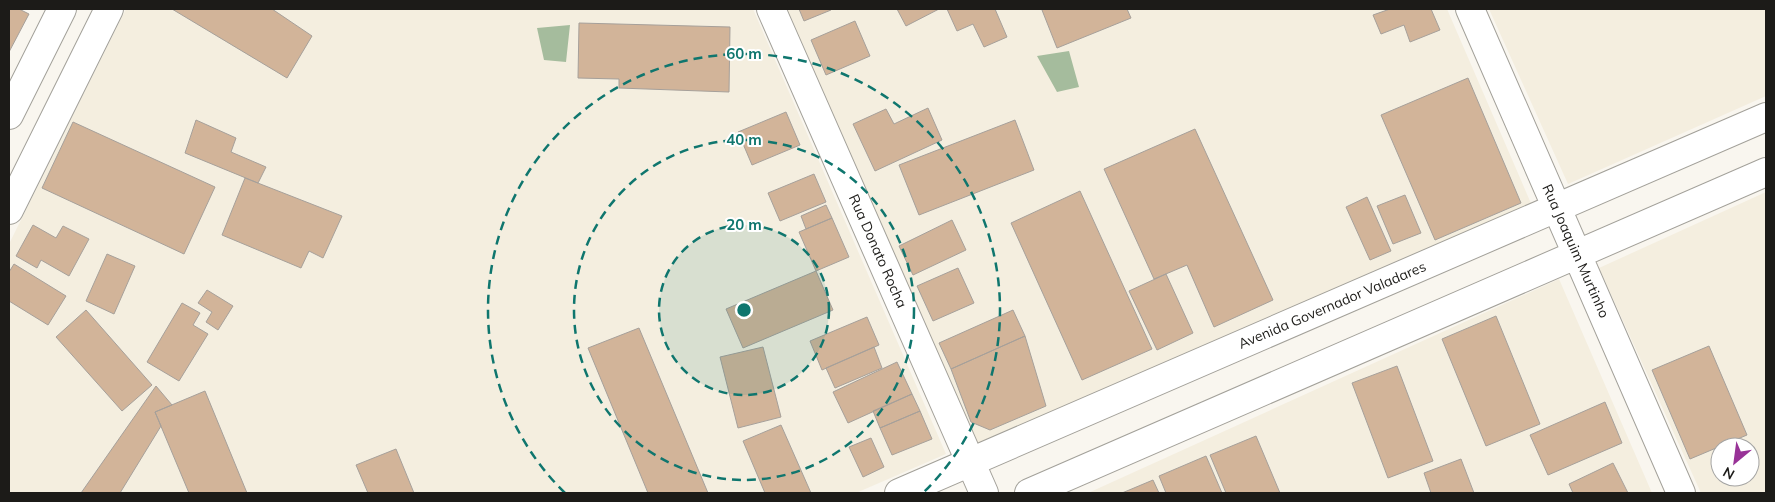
<svg xmlns="http://www.w3.org/2000/svg" width="1775" height="502" font-family="Mulish,sans-serif">
	<rect width="100%" height="100%" fill="#f9f6ef"/>
	<!-- built -->
	<path fill="#f4eedf" fill-rule="evenodd" d="M 126,9 L 753,9 L 946,454 L 856,493 L 9,493 L 9,244 Z
		M 786,9 L 1447,9 L 1533,208 L 977,446 Z
		M 1489,9 L 1766,9 L 1766,96 L 1568,184 Z
		M 1766,192 L 1766,493 L 1701,493 L 1599,268 ZM 1720,447 L 1750,447 L 1750,477 L 1720,477 Z
		M 1559,279 L 1652,493 L 1088,493 Z"/>
	<!-- water -->
	<path fill="#a5bc9d" d="M 570,25 L 566,62 L 544,60 L 537,28 Z
		M 1069,51 L 1079,87 L 1057,92 L 1037,56 Z"/>
	<!-- building -->
	<path fill="#d2b499" stroke="#a6a09a" d="M 9,9 L 19,9 L 29,14 L 9,52 Z
		M 172,9 L 272,9 L 312,36 L 287,78 Z
		M 799,9 L 830,9 L 831,10 L 804,21 Z
		M 897,9 L 939,9 L 906,26 Z
		M 947,9 L 995,9 L 1007,37 L 984,47 L 973,24 L 957,31 Z
		M 1044,9 L 1127,9 L 1131,18 L 1057,48 L 1042,10 Z
		M 1390,9 L 1431,9 L 1440,30 L 1410,42 L 1404,25 L 1381,34 L 1373,15 Z
		M 855,21 L 870,56 L 826,75 L 811,40 Z
		M 579,23 L 730,27 L 729,92 L 619,88 L 619,79 L 578,78 Z
		M 1468,78 L 1521,203 L 1435,240 L 1381,115 Z
		M 928,108 L 942,140 L 875,171 L 853,124 L 886,109 L 894,124 Z
		M 786,112 L 800,145 L 752,165 L 738,132 Z
		M 196,120 L 236,138 L 231,152 L 266,167 L 258,183 L 185,153 Z
		M 1015,120 L 1034,170 L 919,215 L 899,165 Z
		M 73,122 L 215,187 L 184,254 L 42,188 Z
		M 1195,129 L 1273,300 L 1214,327 L 1187,265 L 1154,279 L 1104,169 Z
		M 814,174 L 826,202 L 780,221 L 768,193 Z
		M 245,178 L 342,216 L 323,258 L 309,251 L 301,268 L 222,235 Z
		M 1080,191 L 1152,349 L 1082,380 L 1011,223 Z
		M 1405,195 L 1421,233 L 1393,244 L 1377,206 Z
		M 1367,197 L 1391,251 L 1370,260 L 1346,207 Z
		M 826,205 L 832,218 L 806,229 L 801,216 Z
		M 832,218 L 849,257 L 816,271 L 799,232 Z
		M 952,220 L 966,250 L 913,275 L 899,246 Z
		M 33,225 L 56,238 L 63,226 L 89,239 L 69,276 L 41,260 L 37,268 L 16,256 Z
		M 107,254 L 135,266 L 114,314 L 86,301 Z
		M 14,264 L 66,296 L 48,325 L 9,301 L 9,272 Z
		M 958,268 L 974,303 L 933,321 L 917,286 Z
		M 816,271 L 833,310 L 743,348 L 726,309 Z
		M 1166,274 L 1193,333 L 1157,350 L 1129,291 Z
		M 207,290 L 233,306 L 218,330 L 206,322 L 212,312 L 198,303 Z
		M 182,303 L 200,313 L 193,325 L 208,334 L 179,381 L 147,362 Z
		M 86,310 L 152,385 L 122,411 L 56,337 Z
		M 1013,310 L 1025,336 L 951,369 L 939,343 Z
		M 1496,316 L 1540,424 L 1486,446 L 1442,339 Z
		M 867,317 L 879,345 L 822,370 L 810,341 Z
		M 639,328 L 708,493 L 648,493 L 588,348 Z
		M 1025,336 L 1046,406 L 990,430 L 971,422 L 951,369 Z
		M 1709,346 L 1747,435 L 1690,459 L 1652,370 Z
		M 763,347 L 781,417 L 738,428 L 720,357 Z
		M 874,347 L 882,368 L 835,388 L 826,368 Z
		M 897,362 L 912,394 L 848,423 L 833,392 Z
		M 1397,366 L 1433,461 L 1388,478 L 1352,383 Z
		M 156,386 L 172,405 L 155,412 L 161,426 L 120,493 L 81,493 Z
		M 205,391 L 247,493 L 189,493 L 155,412 Z
		M 912,394 L 920,411 L 880,428 L 873,411 Z
		M 1605,402 L 1622,443 L 1548,475 L 1530,435 Z
		M 920,411 L 932,439 L 892,455 L 880,428 Z
		M 781,425 L 811,493 L 765,493 L 743,441 Z
		M 1256,436 L 1280,493 L 1226,493 L 1210,455 Z
		M 871,438 L 884,467 L 863,477 L 849,447 Z
		M 396,449 L 414,493 L 368,493 L 356,465 Z
		M 1206,456 L 1222,493 L 1166,493 L 1159,476 Z
		M 1461,459 L 1474,493 L 1431,493 L 1424,473 Z
		M 1613,463 L 1628,493 L 1573,493 L 1569,484 Z
		M 1153,480 L 1159,493 L 1122,493 Z"/>
	<g fill="none" stroke-linecap="round" stroke-linejoin="round">
		<!-- street casing -->
		<g stroke="#a3a19a" stroke-width="30">
			<path id="street" d="M 771,9 L 984,493"/>
		</g>
		<!-- secondary casing -->
		<g stroke="#a3a19a" stroke-width="30">
			<path id="secondary" d="M 1470,9 L 1681,493
				M 9,115 L 62,9
				M 9,210 L 109,9
				M 899,493 L 1766,117
				M 1029,493 L 1766,172"/>
		</g>
		<!-- street -->
		<use href="#street" stroke="#fff" stroke-width="28"/>
		<!-- secondary -->
		<use href="#secondary" stroke="#fff" stroke-width="28"/>
	</g>
	<!-- distance rings -->
	<circle cx="744" cy="310" r="85" fill="#0f766e" fill-opacity=".12"/>
	<g fill="none" stroke="#0f766e" stroke-width="2.5" stroke-dasharray="9 6">
		<circle cx="744" cy="310" r="85"/>
		<circle cx="744" cy="310" r="170"/>
		<path d="M565 493A256 256 0 1 1 923 493"/>
	</g>
	<g text-anchor="middle" dominant-baseline="central" stroke-width="4" stroke-linejoin="round" paint-order="stroke">
		<!-- street labels -->
		<g font-size="14" fill="#1c1b18" stroke="#fff">
			<text transform="translate(878 251) rotate(66)">Rua Donato Rocha</text>
			<text transform="translate(1576 251) rotate(66)">Rua Joaquim Murtinho</text>
			<text transform="translate(1332 305) rotate(-23)">Avenida Governador Valadares</text>
		</g>
	</g>
	<circle cx="744" cy="310" r="8" fill="#0f766e" stroke="#fff" stroke-width="2.5"/>
	<g font-size="15" text-anchor="middle" font-weight="bold" fill="#0f766e" stroke="#fff" stroke-width="4" stroke-linejoin="round" paint-order="stroke">
		<text x="744" y="59">60 m</text>
		<text x="744" y="145">40 m</text>
		<text x="744" y="230">20 m</text>
	</g>
	<!-- border -->
	<rect width="1775" height="502" fill="none" stroke="#1c1b18" stroke-width="20"/>
	<!-- north arrow -->
	<g transform="translate(1735 462) rotate(209)"><circle r="24" fill="#ffffff" stroke="#a4a4a3"/>
	<path d="M0-4L9 19L0 12L-9 19Z" fill="#983297"/>
	<text y="-8" font-size="14" font-weight="bold" text-anchor="middle" fill="#1c1b18">N</text>
	</g>
</svg>
